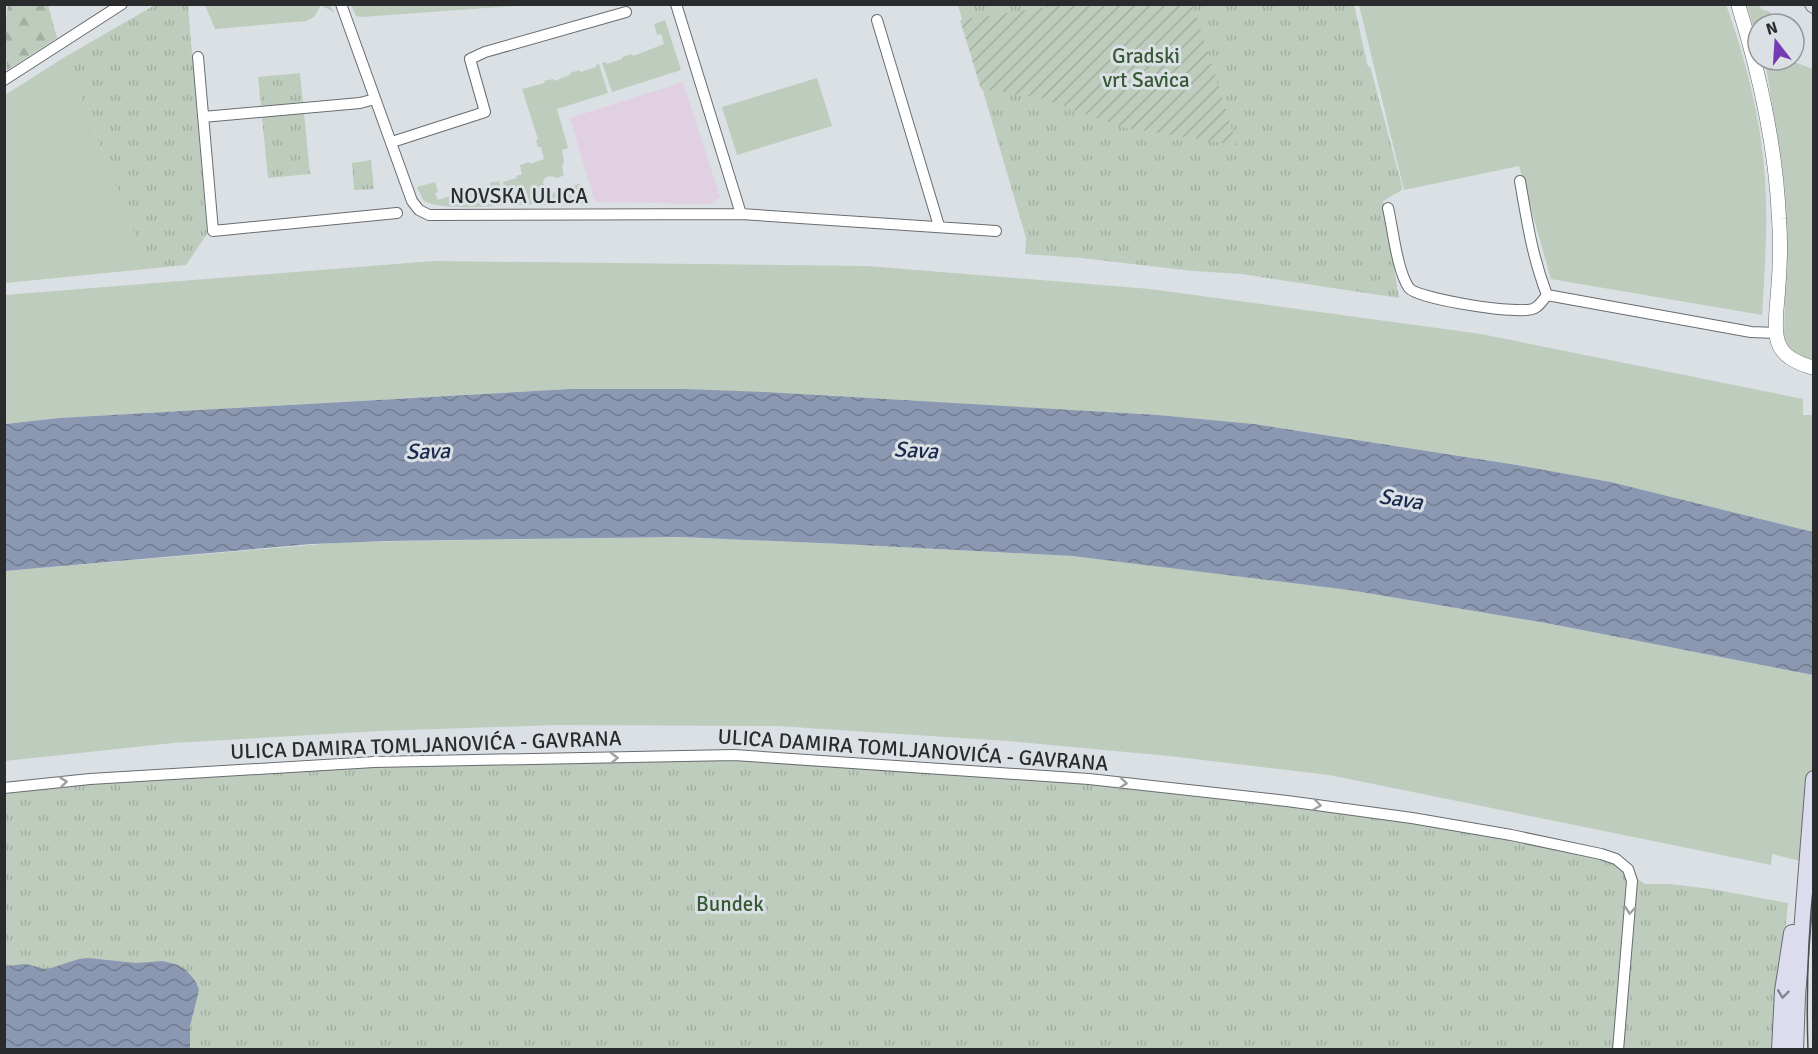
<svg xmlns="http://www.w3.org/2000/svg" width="1818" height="1054" font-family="Signika,sans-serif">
	<defs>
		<pattern id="forest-firs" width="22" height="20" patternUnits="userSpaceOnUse" patternTransform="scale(1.5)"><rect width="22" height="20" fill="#bdccbc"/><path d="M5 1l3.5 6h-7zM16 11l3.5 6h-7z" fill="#a2afa2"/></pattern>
		<pattern id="park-tufts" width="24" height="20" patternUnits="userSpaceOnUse" patternTransform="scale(1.5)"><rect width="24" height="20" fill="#bdccbc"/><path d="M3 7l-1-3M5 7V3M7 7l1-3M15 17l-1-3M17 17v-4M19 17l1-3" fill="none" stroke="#a2afa2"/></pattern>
		<pattern id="garden-furrows" width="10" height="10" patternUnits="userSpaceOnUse" patternTransform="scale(1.5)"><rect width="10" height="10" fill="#bdccbc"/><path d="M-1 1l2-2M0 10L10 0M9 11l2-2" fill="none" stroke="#a2afa2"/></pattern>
		<pattern id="water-waves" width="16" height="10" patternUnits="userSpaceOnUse" patternTransform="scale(1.5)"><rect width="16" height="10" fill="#8b98b1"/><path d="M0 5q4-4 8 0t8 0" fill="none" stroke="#727c90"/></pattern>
	</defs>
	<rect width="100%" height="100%" fill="#dbe0e5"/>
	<!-- education -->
	<path fill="#e0d0e1" d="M 683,82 L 720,197 L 710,204 L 595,202 L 570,118 Z"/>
	<!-- grass -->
	<path fill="#bdccbc" d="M 205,5 L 329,5 L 335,13 L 321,5 L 314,17 L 306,21 L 215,29 Z
		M 351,5 L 528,5 L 362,17 L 356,16 Z
		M 1359,5 L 1726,5 C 1746,60 1761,119 1765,178 C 1768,223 1765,269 1762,315 L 1551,279 L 1519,166 L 1404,190 Z
		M 1747,5 L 1760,5 L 1761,9 L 1770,12 L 1773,18 L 1758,24 L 1758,43 Z
		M 665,20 L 681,70 L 612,92 L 602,63 L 606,62 L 607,64 L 622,59 L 622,57 L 632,54 L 633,56 L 664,44 L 661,34 L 657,35 L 654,24 Z
		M 65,57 L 142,253 L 136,270 L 5,283 L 5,95 Z
		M 1763,60 L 1789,60 L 1813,69 L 1813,361 C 1796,355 1789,353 1784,335 L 1786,263 L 1782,167 L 1767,72 Z
		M 599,64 L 608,93 L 557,109 L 568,148 L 562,150 L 564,163 L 562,166 L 564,175 L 558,178 L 550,176 L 545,178 L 543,183 L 545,188 L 538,194 L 535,204 L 509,205 L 503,182 L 517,178 L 516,176 L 522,174 L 520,165 L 529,162 L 530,164 L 544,159 L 541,147 L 538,147 L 536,140 L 538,139 L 522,89 L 545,83 L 544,81 L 553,79 L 554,81 L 570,75 L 570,73 L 579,70 L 580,72 L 596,67 L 596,65 Z
		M 817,78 L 832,126 L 737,155 L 722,107 Z
		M 499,181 L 506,205 C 487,207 441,210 424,201 L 417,187 L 435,182 L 438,192 L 435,193 L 438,200 L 450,196 L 451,198 L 476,188 L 478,190 L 490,186 L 490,183 Z
		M 580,183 L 586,204 L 541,205 L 545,195 L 571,188 Z
		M 434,261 L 867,266 L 1150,289 L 1481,334 L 1803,399 L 1803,415 L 1813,415 L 1813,532 L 1611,482 L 1517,465 L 1254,424 L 1158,415 L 685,389 L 570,389 L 59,418 L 5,424 L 5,295 Z
		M 680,537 L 842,544 L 1072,556 L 1175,568 L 1349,590 L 1546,623 L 1813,675 L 1813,864 L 1772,854 L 1771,865 L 1329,775 L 1169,756 L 1007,741 L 778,726 L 556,725 L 379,731 L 173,743 L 5,761 L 5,571 L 346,542 Z"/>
	<!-- forest -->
	<path fill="url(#forest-firs)" d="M 8,5 L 48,5 L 57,38 L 7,70 L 4,31 Z"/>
	<!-- park -->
	<path fill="url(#park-tufts)" d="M 155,5 L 188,5 L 207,234 L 186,265 L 136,270 L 142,253 L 65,57 Z
		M 958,5 L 1354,5 L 1366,58 L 1368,67 L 1370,66 L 1402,186 L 1402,190 L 1383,201 L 1399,298 L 1241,274 L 1193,271 L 1081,258 L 1025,254 L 1026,238 Z
		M 300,73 L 310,174 L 268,178 L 258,77 Z
		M 371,160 L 374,189 L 354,190 L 352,163 Z
		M 721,757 L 1085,783 L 1286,805 L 1414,822 L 1586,854 L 1613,863 L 1645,884 L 1670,884 L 1711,889 L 1788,903 L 1774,1049 L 5,1049 L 4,794 L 98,783 L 369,764 Z"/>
	<!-- garden -->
	<path fill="url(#garden-furrows)" d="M 1068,4 L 1193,5 L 1237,145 L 1125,128 L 1043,99 L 1030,96 L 981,89 L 960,20 Z"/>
	<!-- water -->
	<path fill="url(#water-waves)" d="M 570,389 L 685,389 L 765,392 L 1158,415 L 1254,424 L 1517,465 L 1611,482 L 1813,532 L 1813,675 L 1546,623 L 1349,590 L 1072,556 L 842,544 L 680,537 L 386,541 L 312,544 L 5,571 L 5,424 L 59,418 Z
		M 88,958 L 136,963 L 163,961 L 178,965 L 187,971 L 196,982 L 199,990 L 190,1026 L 190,1049 L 5,1049 L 5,966 L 26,964 L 45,969 L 51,968 L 79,959 Z"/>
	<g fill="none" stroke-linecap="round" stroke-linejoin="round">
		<!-- minor casing -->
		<g stroke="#686c70" stroke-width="12">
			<path id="minor" d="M 341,4 L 412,201 L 419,210 L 429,215 L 741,214 L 996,231
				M 676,4 L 741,214
				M 877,20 L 939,226
				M 198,57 L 213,231 L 397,213
				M 4,80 L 122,4
				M 203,117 L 360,103 L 375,99
				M 392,142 L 485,112 L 470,59 L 485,52 L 626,12
				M 1520,181 C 1527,221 1532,256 1547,295 L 1751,332 L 1776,333
				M 1388,208 C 1393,229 1397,271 1409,288 C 1418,299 1522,316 1535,308 C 1540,305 1544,299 1547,295
				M 4,788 L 90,779 L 374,762 L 734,755 L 1089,779 L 1287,801 L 1412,818 L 1511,835 L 1601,854 L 1616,859 L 1628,869 L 1632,881 L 1618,1050"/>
		</g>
		<!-- tertiary casing -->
		<g stroke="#686c70" stroke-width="15">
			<path id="tertiary" d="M 1738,4 C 1760,75 1776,146 1779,219 C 1781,244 1780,268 1778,292 C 1777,307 1774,324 1777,338 C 1780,356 1797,363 1814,368"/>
		</g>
		<!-- secondary casing -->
		<g stroke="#686c70" stroke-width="18">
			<path id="secondary" d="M 1813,4 L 1814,5
				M 1780,1050 L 1783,991 L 1792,933
				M 1795,1050 L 1797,996 L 1814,779"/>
		</g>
		<!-- minor -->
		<use href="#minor" stroke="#fff" stroke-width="10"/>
		<!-- tertiary -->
		<use href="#tertiary" stroke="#fff" stroke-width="14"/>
		<!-- secondary -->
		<use href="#secondary" stroke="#dddcef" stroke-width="16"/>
		<!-- tram -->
		<path stroke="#4c4f51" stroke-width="1.5" d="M 1808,1050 C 1806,992 1808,937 1814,879"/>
	</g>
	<!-- one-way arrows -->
	<defs><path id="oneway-chevron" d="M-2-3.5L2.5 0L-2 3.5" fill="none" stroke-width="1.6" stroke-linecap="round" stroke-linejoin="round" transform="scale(1.5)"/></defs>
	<g stroke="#9fa0a0">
		<use href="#oneway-chevron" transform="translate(614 758) rotate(-1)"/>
		<use href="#oneway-chevron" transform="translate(63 782) rotate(-6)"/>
		<use href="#oneway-chevron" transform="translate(1123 783) rotate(6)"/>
		<use href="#oneway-chevron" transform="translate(1317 805) rotate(8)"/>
		<use href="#oneway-chevron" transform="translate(1630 910) rotate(95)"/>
	</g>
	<use stroke="#83848e" href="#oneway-chevron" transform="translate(1783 994) rotate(97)"/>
	<g text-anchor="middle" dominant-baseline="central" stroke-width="6" stroke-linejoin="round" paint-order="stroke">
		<!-- park labels -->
		<g font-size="21" fill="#375a36" stroke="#dbe0e5">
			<text x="1146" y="56">Gradski<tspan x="1146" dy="24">vrt Savica</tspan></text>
			<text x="730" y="904">Bundek</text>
		</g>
		<!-- street labels -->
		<g font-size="21" fill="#292b2d" stroke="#dbe0e5">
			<text x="519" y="196">NOVSKA ULICA</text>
			<text transform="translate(426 745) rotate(-2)">ULICA DAMIRA TOMLJANOVIĆA - GAVRANA</text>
			<text transform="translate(913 750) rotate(4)">ULICA DAMIRA TOMLJANOVIĆA - GAVRANA</text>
		</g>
		<!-- water labels -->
		<g font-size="22" font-style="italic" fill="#18294d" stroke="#dbe0e5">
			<text transform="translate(916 450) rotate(3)">Sava</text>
			<text transform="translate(428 451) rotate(-1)">Sava</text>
			<text transform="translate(1401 499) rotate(9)">Sava</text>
		</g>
	</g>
	<!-- border -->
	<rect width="1818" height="1054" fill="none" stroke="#292b2d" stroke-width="12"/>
	<!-- north arrow -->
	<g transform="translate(1776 42) rotate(343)"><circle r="28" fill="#dbe0e5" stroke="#94989b" stroke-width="1.5"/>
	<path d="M0-4.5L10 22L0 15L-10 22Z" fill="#743bb2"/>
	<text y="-9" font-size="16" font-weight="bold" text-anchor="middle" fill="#292b2d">N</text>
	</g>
</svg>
